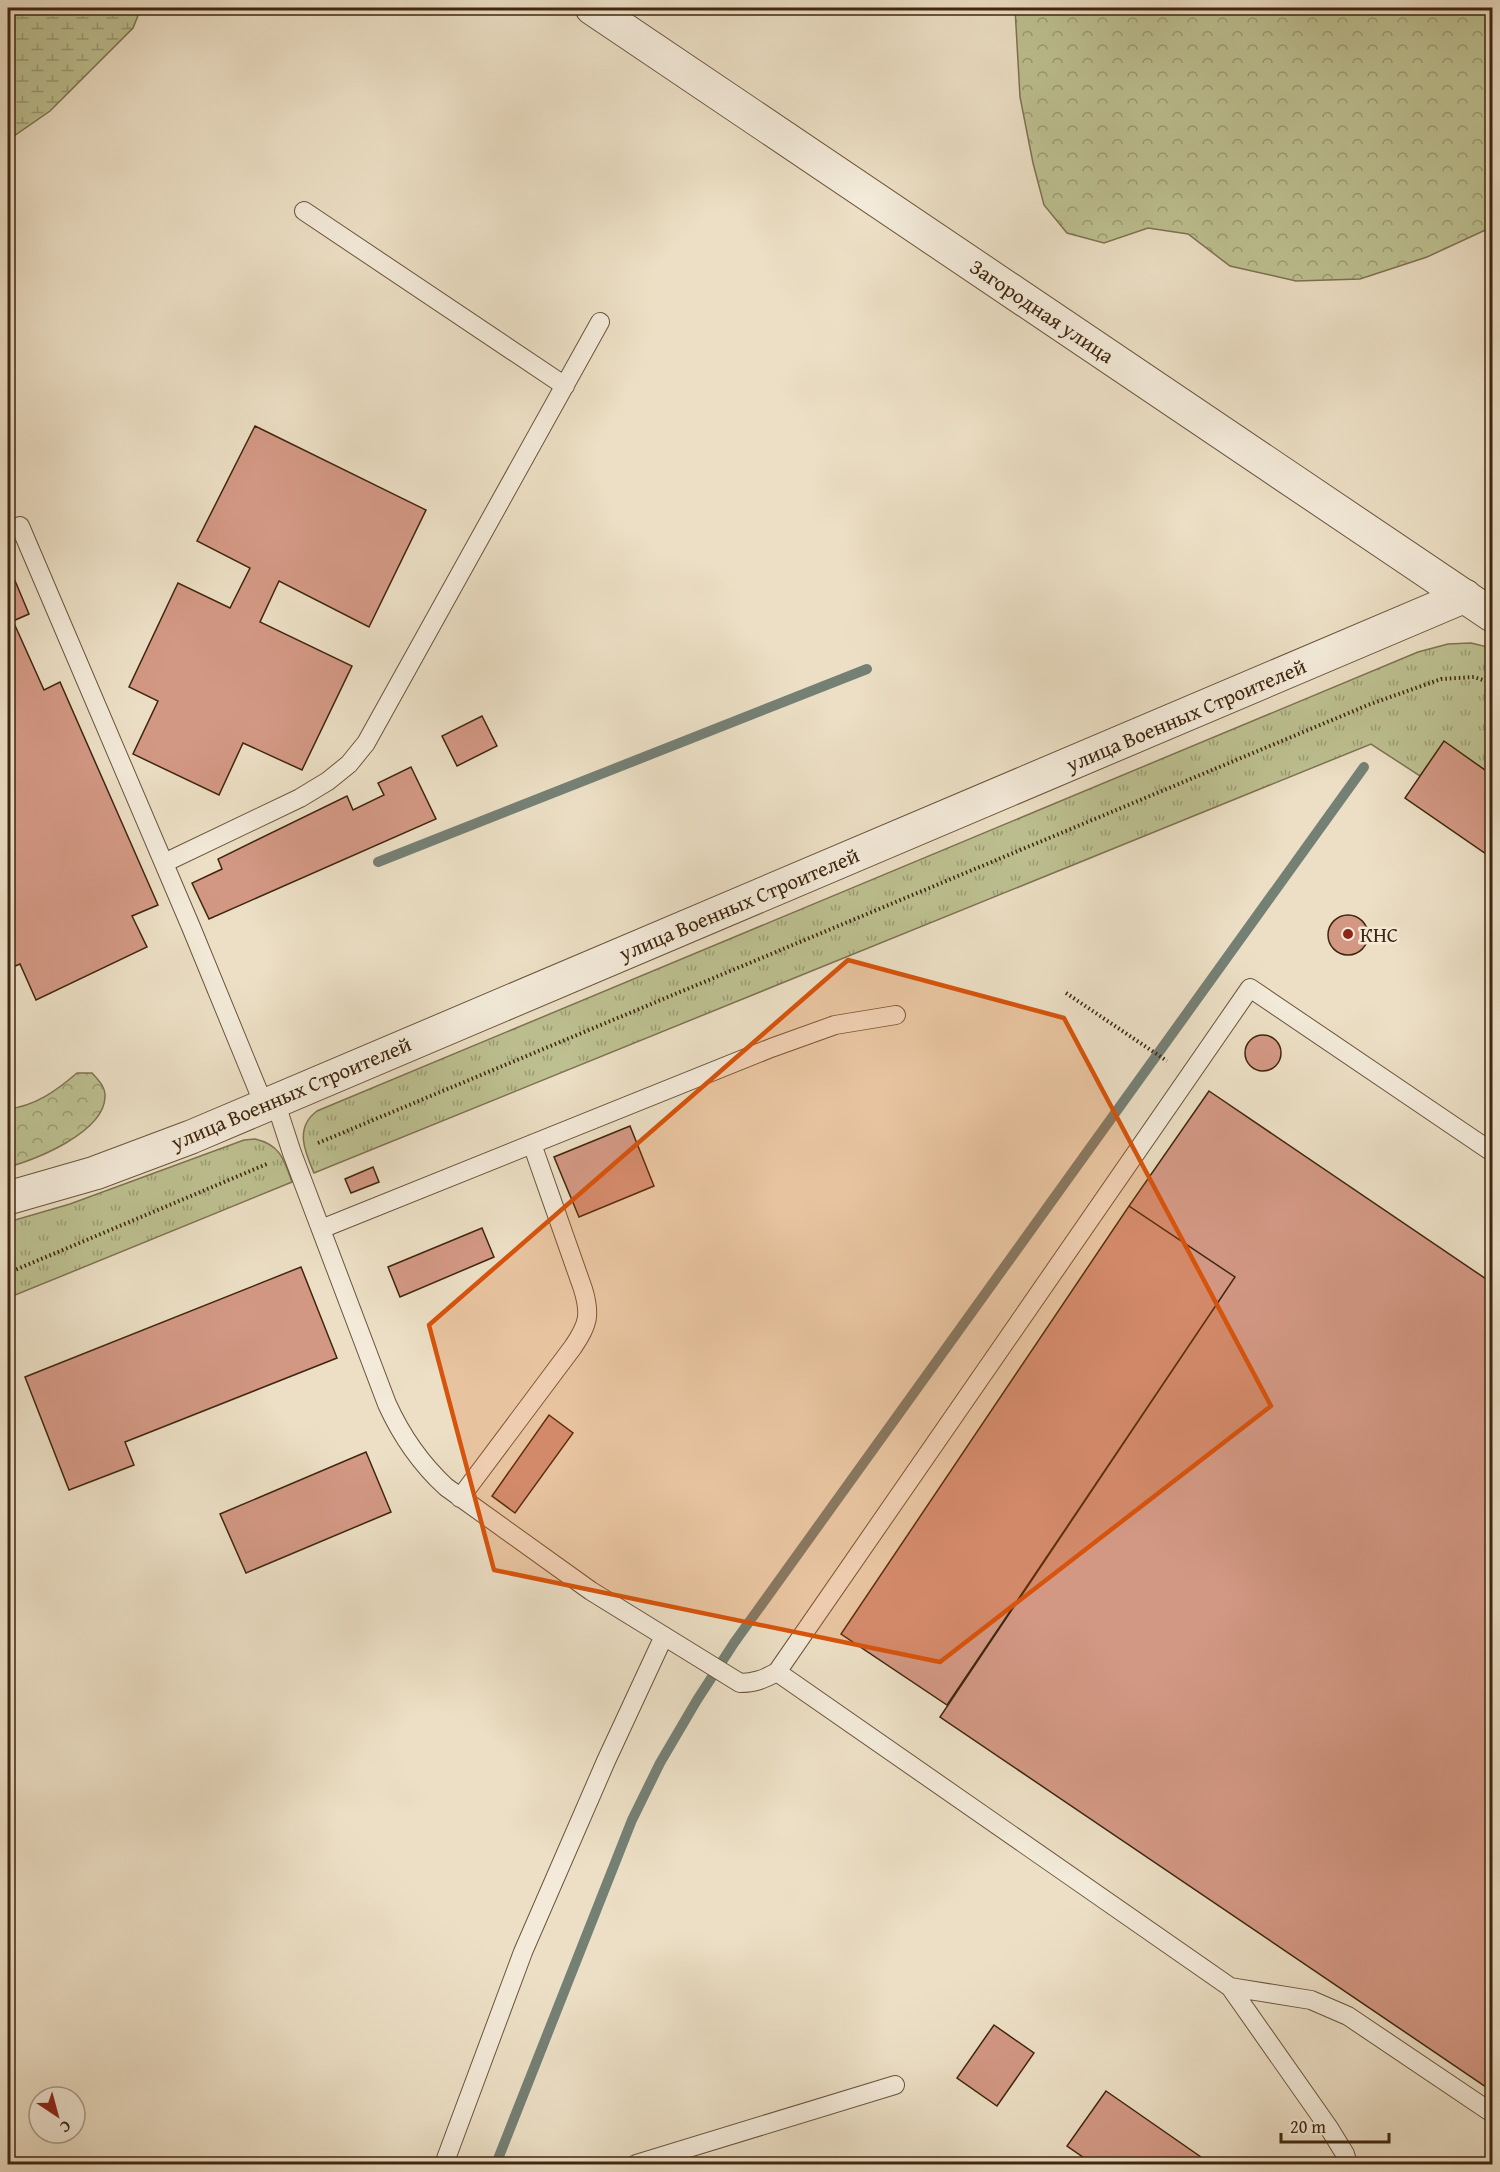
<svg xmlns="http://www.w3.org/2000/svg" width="1500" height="2172" font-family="'Gentium Book Plus',serif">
	<defs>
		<pattern id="grass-tufts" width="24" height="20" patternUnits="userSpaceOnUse" patternTransform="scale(1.5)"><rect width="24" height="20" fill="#bdc091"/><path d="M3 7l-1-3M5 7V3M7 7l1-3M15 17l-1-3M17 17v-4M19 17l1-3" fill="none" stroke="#9b9c75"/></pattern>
		<pattern id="forest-crowns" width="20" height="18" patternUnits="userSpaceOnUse" patternTransform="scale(1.5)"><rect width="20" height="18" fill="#bdc091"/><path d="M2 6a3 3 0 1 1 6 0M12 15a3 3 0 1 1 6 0" fill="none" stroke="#9b9c75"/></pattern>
		<pattern id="wetland-marsh" width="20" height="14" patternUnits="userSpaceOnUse" patternTransform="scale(1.5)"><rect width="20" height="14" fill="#bdc091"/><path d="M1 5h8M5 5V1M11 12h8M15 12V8" fill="none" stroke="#9b9c75"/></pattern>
	</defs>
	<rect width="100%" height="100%" fill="#ecdfc5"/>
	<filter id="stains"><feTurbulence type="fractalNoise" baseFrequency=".00333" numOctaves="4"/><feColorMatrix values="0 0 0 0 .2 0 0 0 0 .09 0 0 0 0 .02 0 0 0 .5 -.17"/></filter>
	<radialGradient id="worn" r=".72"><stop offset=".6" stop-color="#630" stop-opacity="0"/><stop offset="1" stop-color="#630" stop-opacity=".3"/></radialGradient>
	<!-- grass -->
	<path fill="url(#grass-tufts)" stroke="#7e7350" stroke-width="1.5" d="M 1471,643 L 1492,648 L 1492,775 L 1444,742 L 1420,776 L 1371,744 L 314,1173 C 305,1152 294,1128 317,1111 L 1418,652 L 1448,644 Z
		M 255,1139 C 281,1145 284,1160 292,1182 L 8,1298 L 8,1222 L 70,1204 L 244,1140 Z"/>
	<!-- forest -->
	<path fill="url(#forest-crowns)" stroke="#7e7350" stroke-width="1.5" d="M 1015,8 L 1492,8 L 1492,227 L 1427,257 L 1360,279 L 1296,281 L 1230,266 L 1188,234 L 1148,228 L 1104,243 L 1067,233 L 1044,205 L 1033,163 L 1020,97 Z
		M 77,1073 L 92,1073 C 98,1080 106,1087 105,1097 C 104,1132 36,1160 8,1167 L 8,1109 C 35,1106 56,1091 77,1073 Z"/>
	<!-- wetland -->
	<path fill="url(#wetland-marsh)" stroke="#7e7350" stroke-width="1.5" d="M 8,8 L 141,8 L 133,28 L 50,111 L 8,140 Z"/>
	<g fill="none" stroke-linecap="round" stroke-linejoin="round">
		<!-- stream -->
		<path stroke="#758075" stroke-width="10" d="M 378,862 L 867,669
			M 496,2164 L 632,1820 L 660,1763 L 697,1700 L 734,1643 L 1364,767"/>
	</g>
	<!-- building -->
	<path fill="#d39884" stroke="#3f260e" stroke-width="1.5" d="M 255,426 L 426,510 L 369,627 L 279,581 L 260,622 L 352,666 L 302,770 L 243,743 L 219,795 L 133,754 L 158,701 L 129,687 L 178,583 L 230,608 L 250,568 L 197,541 Z
		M 8,564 L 29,614 L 13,621 L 44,690 L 60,682 L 158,905 L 132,916 L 147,947 L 36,1000 L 20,964 L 8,969 Z
		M 482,716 L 497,746 L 457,766 L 442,736 Z
		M 1444,741 L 1492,775 L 1492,858 L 1405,798 Z
		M 411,767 L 436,819 L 209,919 L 192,883 L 222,869 L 218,859 L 347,796 L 353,810 L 384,795 L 378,783 Z
		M1328 935a20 20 0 1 1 40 0a20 20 0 1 1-40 0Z
		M1245 1053a18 18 0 1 1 36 0a18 18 0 1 1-36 0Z
		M 1209,1091 L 1492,1283 L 1492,2091 L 940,1717 L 1235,1277 L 1129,1206 Z
		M 630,1126 L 654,1186 L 579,1217 L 554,1157 Z
		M 373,1167 L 379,1182 L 351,1193 L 345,1179 Z
		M 1129,1206 L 1235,1277 L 947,1705 L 841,1634 Z
		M 482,1228 L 494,1257 L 400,1297 L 388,1267 Z
		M 301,1267 L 337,1358 L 125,1442 L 134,1465 L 69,1490 L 25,1377 Z
		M 549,1415 L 573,1433 L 515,1513 L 492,1496 Z
		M 366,1452 L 391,1512 L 246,1573 L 220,1514 Z
		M 994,2025 L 1034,2053 L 997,2106 L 957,2078 Z
		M 1106,2091 L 1211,2164 L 1093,2164 L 1067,2146 Z"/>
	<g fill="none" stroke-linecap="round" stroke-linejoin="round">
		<!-- service casing -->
		<g stroke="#6a543c" stroke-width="20">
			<path id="service" d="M 304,211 L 565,386
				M 20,526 L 191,927 L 264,1105
				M 164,863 L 300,798 L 328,781 L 349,764 L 366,743 L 600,322
				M 275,1101 L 292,1153 L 387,1404 C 402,1437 420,1463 446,1487 L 591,1591 L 740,1683 C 755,1683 764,1679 777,1672
				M 1492,1152 L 1250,988 L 777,1672 L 1230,1987 L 1311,2000 L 1348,2016 L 1492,2113
				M 321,1229 L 771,1048 L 835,1025 L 896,1015
				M 460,1498 L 573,1347 C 588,1325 591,1315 583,1289 L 532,1144
				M 1230,1987 L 1329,2128 L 1345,2154 L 1348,2164
				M 444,2164 L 523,1952 L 606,1761 L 664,1636
				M 636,2164 L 895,2085"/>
		</g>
		<!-- tertiary casing -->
		<g stroke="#6a543c" stroke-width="35">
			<path id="tertiary" d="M 592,8 L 1492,615
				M 8,1198 L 95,1173 L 191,1137 L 1465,596"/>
		</g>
		<!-- path -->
		<path stroke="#3f260e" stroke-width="4" stroke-dasharray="1.5 3" stroke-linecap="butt" d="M 1066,993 L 1167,1061
			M 318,1143 L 1368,705 L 1441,679 L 1474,677 L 1492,683
			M 8,1273 L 267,1164"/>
		<!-- service -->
		<use href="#service" stroke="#f3ead9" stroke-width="18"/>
		<!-- tertiary -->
		<use href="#tertiary" stroke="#f3ead9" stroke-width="33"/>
	</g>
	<!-- marked area -->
	<path fill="#d7540c" fill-opacity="0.2" stroke="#d7540c" stroke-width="4.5" stroke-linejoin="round" d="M 848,960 L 1064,1018 L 1271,1406 L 940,1662 L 494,1570 L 429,1325 Z"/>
	<!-- markers -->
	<circle fill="#8f2418" stroke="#f3ead9" stroke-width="2" cx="1348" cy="934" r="6"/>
	<g text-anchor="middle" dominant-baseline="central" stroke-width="5" stroke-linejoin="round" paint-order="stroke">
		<!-- street labels -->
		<g font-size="21" fill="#3f260e" stroke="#f3ead9">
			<text transform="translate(1042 311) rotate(34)">Загородная улица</text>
			<text transform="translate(1186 715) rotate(-23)">улица Военных Строителей</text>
			<text transform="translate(739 904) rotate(-23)">улица Военных Строителей</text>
			<text transform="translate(291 1093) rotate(-23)">улица Военных Строителей</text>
		</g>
		<!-- poi labels -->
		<g font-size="21" fill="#3f260e" stroke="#f3ead9" text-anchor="start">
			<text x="1360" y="934">КНС</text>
		</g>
	</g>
	<!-- margin -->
	<rect width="1500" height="2172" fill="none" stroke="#ecdfc5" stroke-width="30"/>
	<rect x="9" y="9" width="1482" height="2154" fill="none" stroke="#3f260e" stroke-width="3"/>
	<rect x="15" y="15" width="1470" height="2142" fill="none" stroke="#3f260e" stroke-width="1.5"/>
	<!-- north arrow -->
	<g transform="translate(57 2115) rotate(144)"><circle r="28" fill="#f3ead9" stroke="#ab9c88" stroke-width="1.5"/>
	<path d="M0-4.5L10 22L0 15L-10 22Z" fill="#8f2418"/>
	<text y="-9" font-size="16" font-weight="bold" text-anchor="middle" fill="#3f260e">С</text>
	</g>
	<!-- scale -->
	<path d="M1281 2133v9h108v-9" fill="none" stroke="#3f260e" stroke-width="3"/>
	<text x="1290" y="2133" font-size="18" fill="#3f260e" stroke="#f3ead9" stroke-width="4.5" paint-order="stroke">20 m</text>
	<rect width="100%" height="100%" filter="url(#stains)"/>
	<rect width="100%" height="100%" fill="url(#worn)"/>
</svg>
